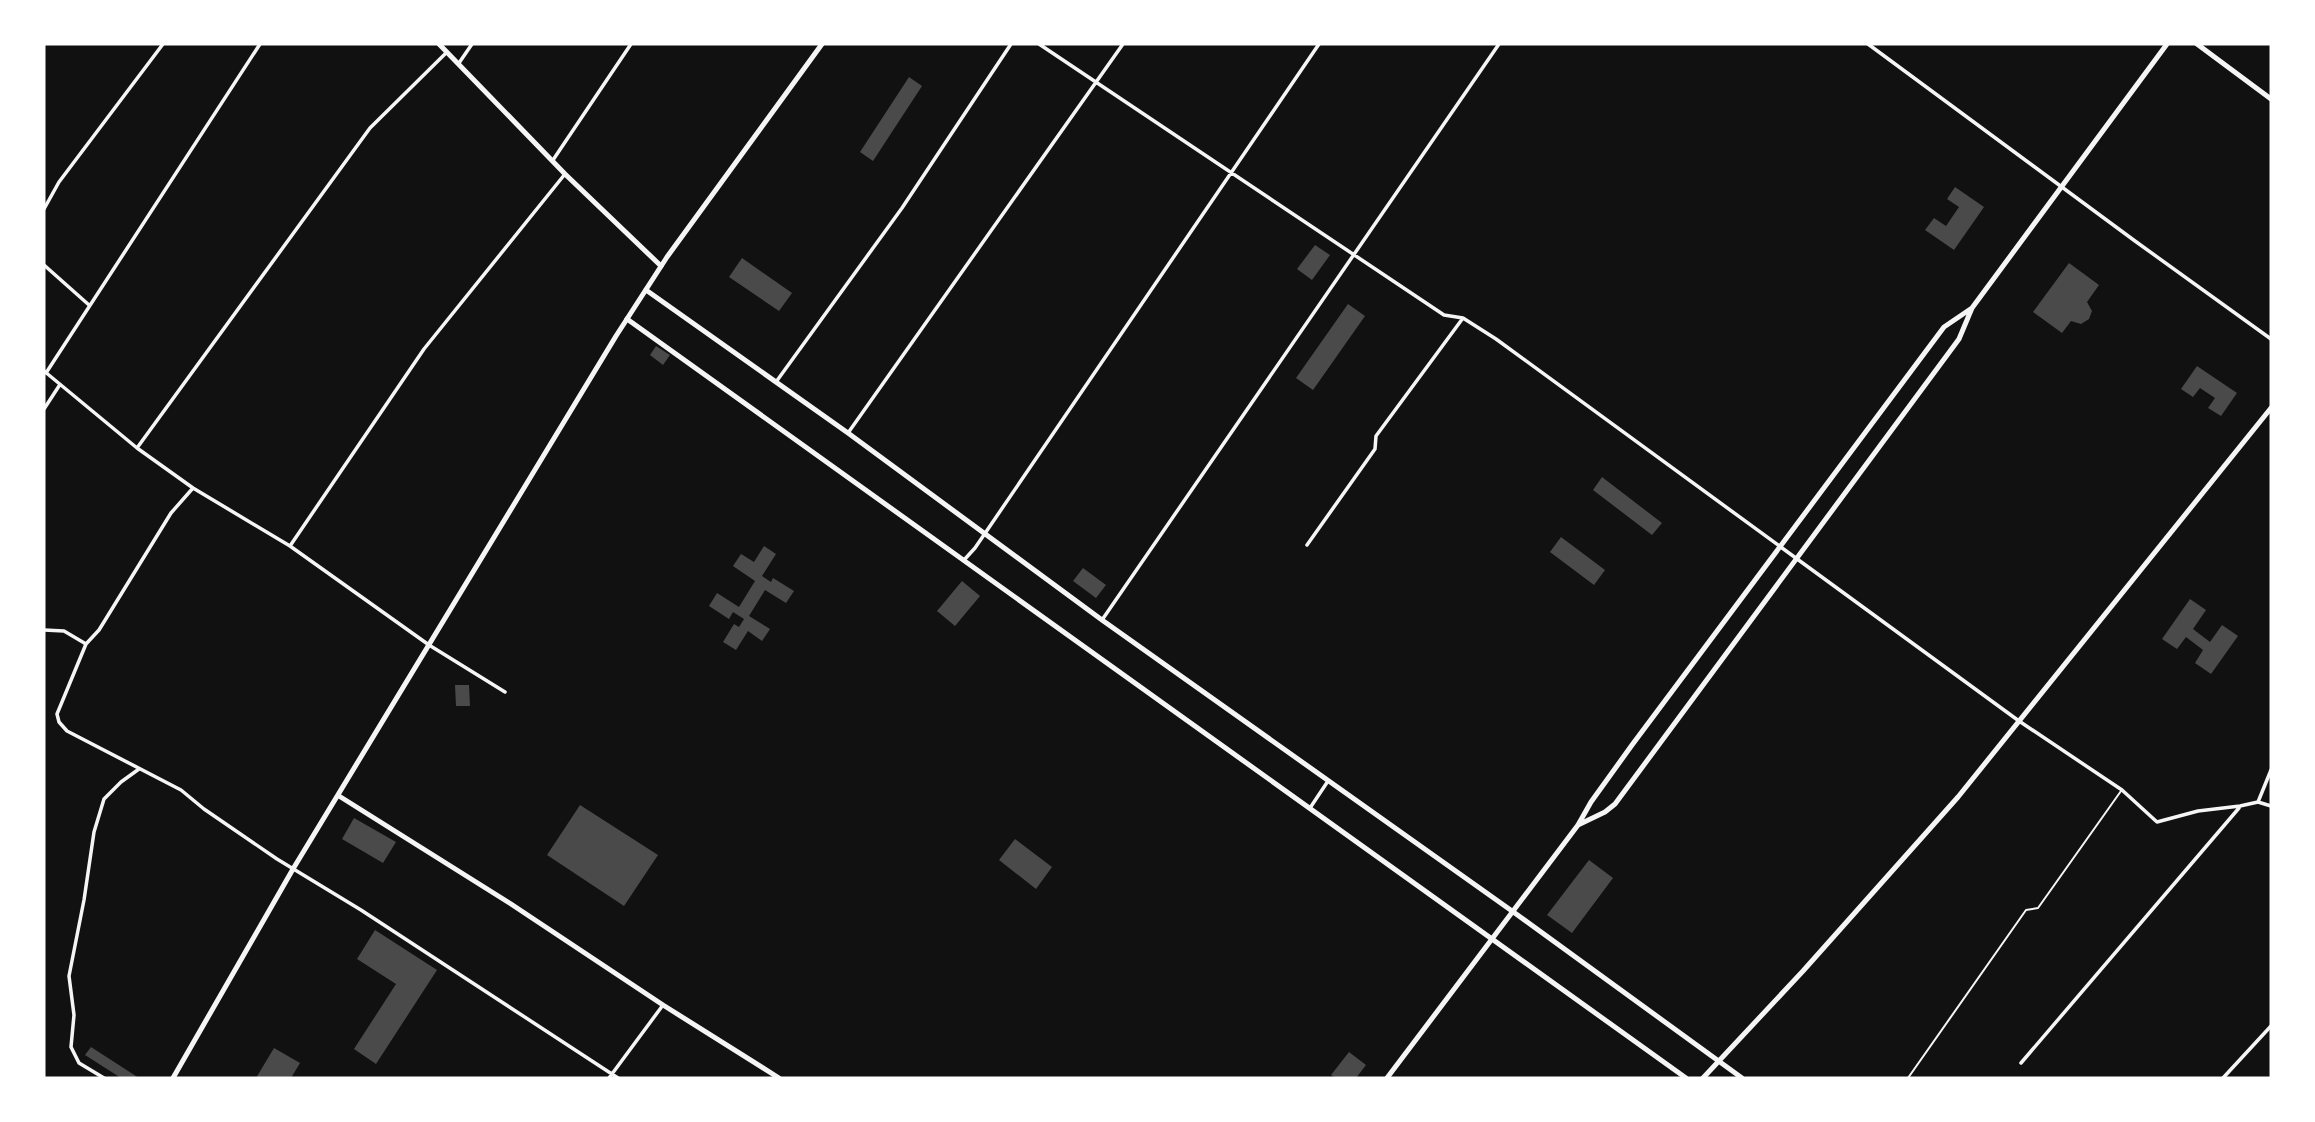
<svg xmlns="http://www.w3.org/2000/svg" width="2315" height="1122" font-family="Inter,sans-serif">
	<rect width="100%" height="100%" fill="#111"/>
	<!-- building -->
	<path fill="#4a4a4a" d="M 909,77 L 922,86 L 873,161 L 860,152 Z
		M 1955,187 L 1984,207 L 1954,250 L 1925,230 L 1934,218 L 1946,226 L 1959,207 L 1947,199 Z
		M 1315,245 L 1330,255 L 1312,280 L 1297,269 Z
		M 742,258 L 792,293 L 779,311 L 729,277 Z
		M 2069,263 L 2099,285 L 2087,302 L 2092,311 L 2089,319 L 2081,324 L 2071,321 L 2062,333 L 2033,312 Z
		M 1348,304 L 1365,316 L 1313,390 L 1296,378 Z
		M 656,346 L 670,355 L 663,365 L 650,355 Z
		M 2197,366 L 2237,393 L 2221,416 L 2208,408 L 2215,398 L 2200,388 L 2193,397 L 2181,389 Z
		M 1602,477 L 1662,523 L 1652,535 L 1593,490 Z
		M 1561,537 L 1605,570 L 1594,585 L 1550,552 Z
		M 764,546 L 776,554 L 762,576 L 771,582 L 773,578 L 794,591 L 786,603 L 765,590 L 749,616 L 770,629 L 762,641 L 748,631 L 736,650 L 723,642 L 734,624 L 739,627 L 744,619 L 733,612 L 729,619 L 709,606 L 717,593 L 739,607 L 755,581 L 733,566 L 741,554 L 754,562 Z
		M 1083,568 L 1106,585 L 1096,598 L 1073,581 Z
		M 962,581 L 980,596 L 955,626 L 937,611 Z
		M 2190,599 L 2206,610 L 2193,629 L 2210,642 L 2222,625 L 2238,636 L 2211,674 L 2195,663 L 2203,650 L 2186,637 L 2177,649 L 2162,639 Z
		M 455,685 L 469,685 L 470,706 L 456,706 Z
		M 580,805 L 658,855 L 624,906 L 547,855 Z
		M 354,818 L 396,842 L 383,863 L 342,839 Z
		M 1015,839 L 1052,867 L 1036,889 L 999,860 Z
		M 1589,860 L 1613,878 L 1572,933 L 1547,915 Z
		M 375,930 L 437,970 L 376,1064 L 354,1049 L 396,984 L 357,959 Z
		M 91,1047 L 139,1078 L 121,1078 L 85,1055 Z
		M 274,1048 L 300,1063 L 291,1078 L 256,1078 Z
		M 1349,1052 L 1366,1065 L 1356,1078 L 1336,1078 L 1331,1075 Z"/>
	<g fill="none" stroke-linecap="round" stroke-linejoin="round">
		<!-- service -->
		<path stroke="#f5f5f5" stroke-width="2" d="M 1908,1078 L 2026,910 L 2038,908 L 2121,791"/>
		<!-- minor -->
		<path stroke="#f5f5f5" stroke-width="3.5" d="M 1039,44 L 1444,315 L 1463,318 L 1496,339 L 2019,721 L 2122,790 L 2157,822 L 2198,811 L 2240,806 L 2258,802 L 2271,806
			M 1868,44 L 2135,241 L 2271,339
			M 459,63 L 472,44
			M 553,160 L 631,44
			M 44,209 L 59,182 L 163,44
			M 44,265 L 89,305
			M 44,371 L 137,448 L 193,488 L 290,546 L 429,645 L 505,692
			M 46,373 L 260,44
			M 776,382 L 902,208 L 1011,44
			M 44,409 L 59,386
			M 848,433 L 1123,44
			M 137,448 L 370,128 L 447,52
			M 193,488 L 171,513 L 99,630 L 86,644 L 57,714 L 59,722 L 67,731 L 181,790 L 204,809 L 277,859 L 361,910 L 618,1078
			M 1307,545 L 1375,449 L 1376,436 L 1463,318
			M 290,546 L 424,349 L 565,174
			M 964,560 L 975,548 L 1319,44
			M 1102,620 L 1499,44
			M 44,630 L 64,631 L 86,644
			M 2258,802 L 2271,770
			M 1310,808 L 1328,781
			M 2021,1063 L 2239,808
			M 104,1078 L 79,1063 L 71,1047 L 74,1015 L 69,976 L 84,900 L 94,832 L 104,799 L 121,782 L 139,769
			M 609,1078 L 663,1005
			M 2223,1078 L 2271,1026"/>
		<!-- tertiary -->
		<path stroke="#f5f5f5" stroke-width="5" d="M 439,44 L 565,174 L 661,266
			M 646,290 L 848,433 L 1102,620 L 1512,911 L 1742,1078
			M 627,319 L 1686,1078
			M 339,796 L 511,904 L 663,1005 L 779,1078
			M 1703,1078 L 1803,971 L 1958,797 L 2271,408"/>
		<!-- secondary -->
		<path stroke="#f5f5f5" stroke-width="5" d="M 2197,44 L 2271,99
			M 1578,825 L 1605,812 L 1615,804 L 1959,339 L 1972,308 L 2167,44
			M 173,1078 L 293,869 L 616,336 L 667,257 L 822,44
			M 1387,1078 L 1578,825 L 1591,802 L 1632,745 L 1944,327 L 1972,308"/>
	</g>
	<!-- border -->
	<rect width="2315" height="1122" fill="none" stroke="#ffffff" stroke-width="91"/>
</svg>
